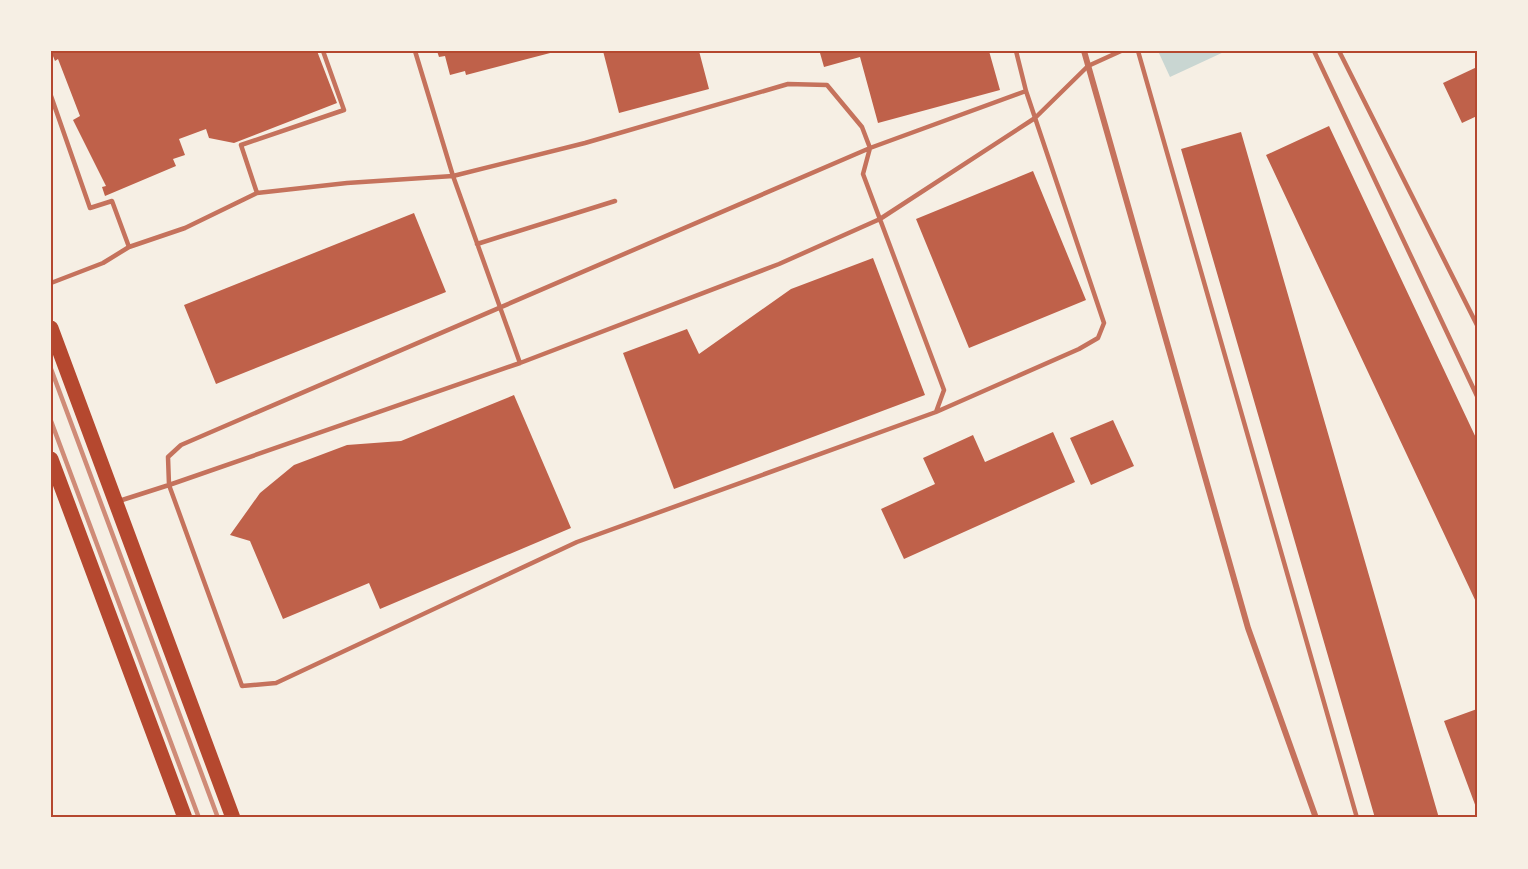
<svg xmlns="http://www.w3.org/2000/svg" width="1528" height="869" font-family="Commissioner,sans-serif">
	<rect width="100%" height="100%" fill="#f6efe4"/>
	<!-- water -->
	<path fill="#c9d6d2" d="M 1158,51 L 1226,51 L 1170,77 Z"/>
	<!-- building -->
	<path fill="#bf614a" d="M 51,51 L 317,51 L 337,103 L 234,143 L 209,138 L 206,129 L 179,139 L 185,155 L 173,159 L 176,166 L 105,196 L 102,187 L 106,186 L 73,120 L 80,116 L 58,59 L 55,61 Z
		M 437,51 L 554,51 L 554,52 L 466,75 L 465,71 L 450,75 L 445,56 L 439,57 Z
		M 603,51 L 699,51 L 709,89 L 619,113 Z
		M 812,51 L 989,51 L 1000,90 L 878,123 L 860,57 L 824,67 L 820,53 Z
		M 1477,67 L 1477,116 L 1462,123 L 1443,83 Z
		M 1329,126 L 1477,440 L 1477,604 L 1266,155 Z
		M 1241,132 L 1439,818 L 1375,818 L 1181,149 Z
		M 1033,171 L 1086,300 L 969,348 L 916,219 Z
		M 414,213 L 446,292 L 216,384 L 184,305 Z
		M 873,258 L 925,395 L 674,489 L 623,353 L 687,329 L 699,354 L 791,289 Z
		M 514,395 L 571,528 L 380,609 L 369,583 L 283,619 L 250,541 L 230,535 L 260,493 L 294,465 L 347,445 L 401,441 Z
		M 1113,420 L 1134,466 L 1091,485 L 1070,438 Z
		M 1053,432 L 1075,482 L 904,559 L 881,509 L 935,484 L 923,458 L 973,435 L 985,462 Z
		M 1477,709 L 1477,810 L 1444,721 Z"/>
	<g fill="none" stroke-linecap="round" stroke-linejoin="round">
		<!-- service -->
		<path stroke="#c5725c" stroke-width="4.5" d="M 1138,51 L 1357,818
			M 1314,51 L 1477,396
			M 1339,51 L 1477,325
			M 51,96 L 90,208 L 112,201 L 129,247
			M 257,193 L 241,145 L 344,110 L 323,51
			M 477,244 L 615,201
			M 51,283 L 103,263 L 129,247 L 185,228 L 257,193 L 347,183 L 453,176 L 585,143 L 788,84 L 827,85 L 862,127 L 870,148 L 863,174 L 944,390 L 936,412 L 577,542 L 276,683 L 242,686 L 169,485 L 520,363 L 453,176 L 415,51
			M 520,363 L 779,264 L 880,219 L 1035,118 L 1088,66 L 1121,51
			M 936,412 L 1079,349 L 1098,338 L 1104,323 L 1026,91 L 1016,51
			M 119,501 L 169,485 L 168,457 L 181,445 L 870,148 L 1026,91"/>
		<!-- minor -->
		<path stroke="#c5725c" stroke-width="6" d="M 1084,51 L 1248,628 L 1316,818"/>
		<!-- primary -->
		<path stroke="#b5482f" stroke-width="15" d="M 51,328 L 233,818
			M 51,459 L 185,818"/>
		<!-- rail -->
		<path stroke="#cf8b77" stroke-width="4.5" d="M 51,369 L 218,818
			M 51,421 L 199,818"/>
	</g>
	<!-- border -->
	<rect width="1528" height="869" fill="none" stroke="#f6efe4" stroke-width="105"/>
	<rect x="52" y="52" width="1424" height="764" fill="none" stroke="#b5482f" stroke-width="2"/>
</svg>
